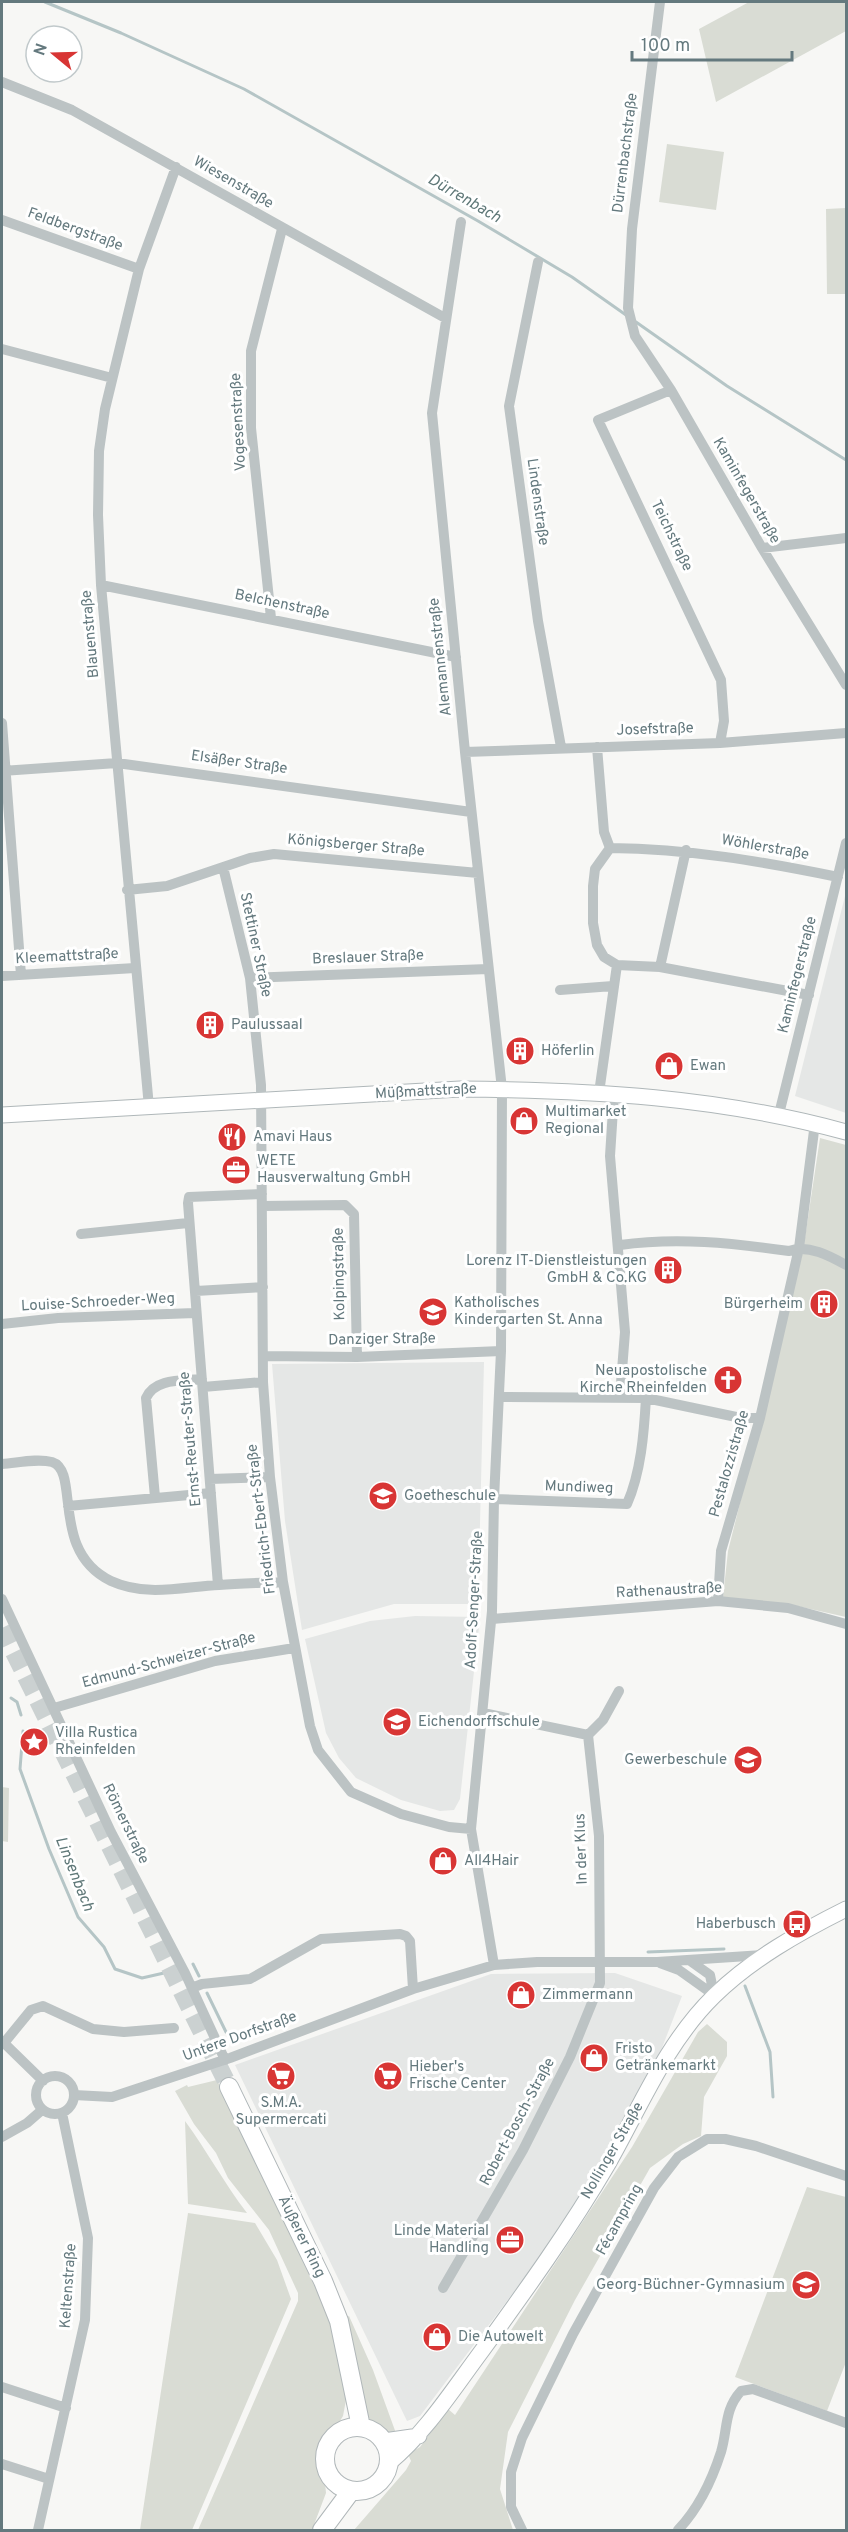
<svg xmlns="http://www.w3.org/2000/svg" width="848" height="2532" font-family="Overpass,sans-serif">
	<rect width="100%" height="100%" fill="#f7f7f5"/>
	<!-- built -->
	<path fill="#e5e7e6" d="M 846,892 L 846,1113 L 795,1096 Z
		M 484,1362 L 478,1604 L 394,1604 L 302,1630 L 285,1521 L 272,1364 Z
		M 415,1616 L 480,1617 L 460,1799 L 454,1810 L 440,1811 L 401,1800 L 356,1778 L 339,1758 L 326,1733 L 305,1639 L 370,1621 Z
		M 615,1973 L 682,1996 L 655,2066 L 560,2231 L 420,2416 L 407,2421 L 235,2065 L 491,1974 Z"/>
	<!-- green -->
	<path fill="#d9dcd4" d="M 749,2 L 846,2 L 846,31 L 716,102 L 699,29 Z
		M 667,144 L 724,152 L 716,210 L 659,202 Z
		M 846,208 L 846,294 L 827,294 L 826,209 Z
		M 820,1138 L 846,1145 L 846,1617 L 788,1604 L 723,1597 L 728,1551 L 803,1251 Z
		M 2,1787 L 9,1788 L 8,1842 L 2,1841 Z
		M 707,2024 L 727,2042 L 727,2056 L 704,2097 L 701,2136 L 683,2144 L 650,2168 L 575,2300 L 508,2432 L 500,2489 L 513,2530 L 354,2530 L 406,2470 L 411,2461 L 408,2454 L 420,2447 L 448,2409 L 455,2415 L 632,2147 L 698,2032 Z
		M 217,2080 L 323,2298 L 342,2363 L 346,2400 L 343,2416 L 322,2450 L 326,2493 L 312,2530 L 198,2530 L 298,2301 L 298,2293 L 269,2230 L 228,2178 L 216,2153 L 194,2124 L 175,2091 L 187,2085 L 188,2087 Z
		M 185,2121 C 207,2151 224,2183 247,2213 L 188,2204 Z
		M 807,2187 L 846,2197 L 846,2362 L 827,2411 L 735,2377 Z
		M 188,2213 L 255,2223 L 277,2260 L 291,2299 L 192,2530 L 140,2530 Z
		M 349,2316 L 373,2370 L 397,2436 C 380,2434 370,2423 364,2408 L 344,2318 Z"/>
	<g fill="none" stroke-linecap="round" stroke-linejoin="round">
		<!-- stream -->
		<path stroke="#b5c5c6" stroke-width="3" d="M 45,2 L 121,33 L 244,89 L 478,221 L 572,277 L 626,315
			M 636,322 L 727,386 L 846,460
			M 11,1698 L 17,1702 L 21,1715
			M 23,1731 L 20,1769 L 49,1849 L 78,1917 L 104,1947 L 115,1969 L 142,1978 L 164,1973
			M 648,1952 L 724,1949
			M 193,1964 L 199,1976
			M 745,1986 L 770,2052 L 773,2097
			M 207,1993 L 226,2032"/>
		<!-- primary-tunnel -->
		<path stroke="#cbd1d1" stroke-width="18" stroke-dasharray="18 9" stroke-linecap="butt" d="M 2,1628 L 229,2087"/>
		<!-- secondary casing -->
		<g stroke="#afb7b9" stroke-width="17">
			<path id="secondary" d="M 2,1115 L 460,1089 C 592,1090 719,1097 846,1132
				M 384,2441 L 419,2436
				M 389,2463 C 426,2432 452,2391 481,2352 C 526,2290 570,2229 608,2164 C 641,2106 666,2043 714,1996 C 752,1959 800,1932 846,1909"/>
		</g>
		<!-- primary casing -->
		<g stroke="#b0b7b9" stroke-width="20">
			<path id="primary" d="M 229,2087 L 323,2281 L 339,2321 L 361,2427
				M325 2459a32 32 0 1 1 64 0a32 32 0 1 1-64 0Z
				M 322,2530 L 351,2491"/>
		</g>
		<!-- street -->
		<path stroke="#bcc3c4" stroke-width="10" d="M 660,2 L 632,229 L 628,308 L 635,336 L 671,390 L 762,548 L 846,685
			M 2,82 L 72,110 L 445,318
			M 2,220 L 139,269
			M 461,222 L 432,413 L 465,752 L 502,1089 L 501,1351 L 494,1499 L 492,1611 L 471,1829 L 494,1965
			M 538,262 L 509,406 L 538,621 L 561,747
			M 2,349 L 112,378
			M 671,390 L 598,420 L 721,680 L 724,721 L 720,743
			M 762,548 L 846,538
			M 101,585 L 456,657
			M 271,618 L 251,428 L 251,351 L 282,229
			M 2,723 L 21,975
			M 597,747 L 604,832 L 610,848
			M 465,752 L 720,743 L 846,733
			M 2,771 L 117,763 L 471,812
			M 223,867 L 250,978 L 261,1085 L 263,1382 L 270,1477 L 283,1582 L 310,1726 L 318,1750 L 351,1792 L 401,1814 L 449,1827 L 471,1829
			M 127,890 L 167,886 L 250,858 L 274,854 L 478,873
			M 660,967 L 686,850
			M 2,976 L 135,968
			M 250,978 L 488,969
			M 560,990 L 613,986
			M 809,995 L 660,967 L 617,965 L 604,957 L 597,945 L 593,923 L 593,886 L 595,869 L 610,848 C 691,849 759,861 838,877
			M 599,1093 L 617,965
			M 614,1094 L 610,1156 L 625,1332 L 620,1396
			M 149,1107 L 101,585 L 98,515 L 99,451 L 105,409 L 139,269 L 176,167
			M 779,1114 L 846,843
			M 263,1206 L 345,1205 L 354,1214 L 357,1357
			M 81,1234 L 188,1223
			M 620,1245 C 677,1237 732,1243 789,1251 C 808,1244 830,1256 846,1265
			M 196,1291 L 263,1287
			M 2,1324 L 58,1318 L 195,1313
			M 263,1356 L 357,1357 L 501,1351
			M 203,1387 L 263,1382
			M 499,1397 L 646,1398 L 741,1418 L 760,1418
			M 2,1464 C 17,1463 37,1458 52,1462 C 81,1471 49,1551 111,1581 C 146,1597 182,1587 219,1585 C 240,1583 261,1583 283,1582
			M 210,1479 L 270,1477
			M 155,1497 L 146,1398 C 155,1378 182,1381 202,1379
			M 494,1499 L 627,1504 C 641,1472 644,1433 646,1398
			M 68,1506 L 211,1493
			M 218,1585 L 188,1203 L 189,1197 L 262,1194
			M 2,1599 L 111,1832 L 185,1973 L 225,2060
			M 718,1601 L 721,1551 L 760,1418 L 799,1248 L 815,1123
			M 492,1619 L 718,1601 L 788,1608 L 846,1624
			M 54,1708 L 215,1661 L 294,1648
			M 588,1735 L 603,1720 L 619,1691
			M 689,1960 L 710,1975 L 714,1995
			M 660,1963 L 679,1970 L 714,1995
			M 192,1988 L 202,1984 L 250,1979 L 321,1939 L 400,1934 L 406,1936 L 410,1941 L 413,1989
			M 2,2041 L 43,2081
			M 4,2043 L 31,2010 L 43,2006 L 93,2029 L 124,2032 L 174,2028
			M36 2095a19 19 0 1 1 38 0a19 19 0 1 1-38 0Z
			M 74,2095 L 112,2097 L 230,2058 L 413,1989 L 494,1965 L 537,1962 L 657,1962 L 763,1955
			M 2,2137 L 27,2123 L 42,2110
			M 443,2288 L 523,2150 L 570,2057 L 600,1983 L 599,1836 L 588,1735 L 483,1713
			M 2,2387 L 66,2408
			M 2,2464 L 49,2479
			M 38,2530 L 85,2320 L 88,2238 L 62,2113
			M 522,2530 L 511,2507 L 511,2472 L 522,2438 L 573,2334 L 654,2188 L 678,2157 L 707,2139 L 725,2139 L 756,2146 L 846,2176
			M 678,2530 C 698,2509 712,2480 721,2452 C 728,2428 724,2410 741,2391 L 753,2389 L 846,2423"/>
		<!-- secondary -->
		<use href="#secondary" stroke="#fff" stroke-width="15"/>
		<!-- primary -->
		<use href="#primary" stroke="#fff" stroke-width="18"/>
	</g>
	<!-- icons -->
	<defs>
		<g id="building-disc" transform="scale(1.5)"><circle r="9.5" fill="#d83534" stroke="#fff"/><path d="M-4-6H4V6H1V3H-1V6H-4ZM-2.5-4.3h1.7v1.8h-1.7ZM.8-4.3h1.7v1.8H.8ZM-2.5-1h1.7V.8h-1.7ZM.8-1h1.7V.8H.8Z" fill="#fff"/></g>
		<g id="shop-disc" transform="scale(1.5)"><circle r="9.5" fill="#d83534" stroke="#fff"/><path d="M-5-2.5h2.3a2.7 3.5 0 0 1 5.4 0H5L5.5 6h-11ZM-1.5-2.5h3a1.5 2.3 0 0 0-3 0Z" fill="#fff"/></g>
		<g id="restaurant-disc" transform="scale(1.5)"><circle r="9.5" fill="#d83534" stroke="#fff"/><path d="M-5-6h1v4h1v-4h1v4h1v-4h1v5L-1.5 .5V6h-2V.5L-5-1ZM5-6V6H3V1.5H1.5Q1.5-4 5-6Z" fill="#fff"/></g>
		<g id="office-disc" transform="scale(1.5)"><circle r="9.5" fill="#d83534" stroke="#fff"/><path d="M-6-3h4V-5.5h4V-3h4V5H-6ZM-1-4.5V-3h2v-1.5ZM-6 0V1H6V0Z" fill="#fff"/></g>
		<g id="school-disc" transform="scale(1.5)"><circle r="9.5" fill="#d83534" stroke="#fff"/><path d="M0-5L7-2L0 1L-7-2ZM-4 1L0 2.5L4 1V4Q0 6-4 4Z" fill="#fff"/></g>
		<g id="church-disc" transform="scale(1.5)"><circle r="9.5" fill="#d83534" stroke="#fff"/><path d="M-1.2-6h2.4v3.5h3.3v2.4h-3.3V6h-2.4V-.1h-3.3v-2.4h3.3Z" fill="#fff"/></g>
		<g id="sight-disc" transform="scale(1.5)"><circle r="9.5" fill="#d83534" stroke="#fff"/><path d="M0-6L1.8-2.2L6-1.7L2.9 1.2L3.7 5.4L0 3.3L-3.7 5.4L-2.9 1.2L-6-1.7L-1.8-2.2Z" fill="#fff"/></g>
		<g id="bus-disc" transform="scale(1.5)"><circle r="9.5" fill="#d83534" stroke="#fff"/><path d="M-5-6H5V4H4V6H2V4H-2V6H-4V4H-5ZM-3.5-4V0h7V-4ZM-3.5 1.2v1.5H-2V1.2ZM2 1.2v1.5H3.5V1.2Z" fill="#fff"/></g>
		<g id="supermarket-disc" transform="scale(1.5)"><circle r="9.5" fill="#d83534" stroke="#fff"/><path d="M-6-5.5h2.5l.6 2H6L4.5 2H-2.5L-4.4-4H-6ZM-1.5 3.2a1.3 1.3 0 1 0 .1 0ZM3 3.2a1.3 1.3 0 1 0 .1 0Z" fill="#fff"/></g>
	</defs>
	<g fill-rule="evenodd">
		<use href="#building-disc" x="210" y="1025"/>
		<use href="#building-disc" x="520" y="1051"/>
		<use href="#shop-disc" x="669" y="1066"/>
		<use href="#shop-disc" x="524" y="1121"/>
		<use href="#restaurant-disc" x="232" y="1137"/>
		<use href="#office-disc" x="236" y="1170"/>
		<use href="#building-disc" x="668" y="1270"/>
		<use href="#building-disc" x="824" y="1304"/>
		<use href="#school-disc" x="433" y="1312"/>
		<use href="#church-disc" x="728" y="1380"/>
		<use href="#school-disc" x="383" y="1496"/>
		<use href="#school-disc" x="397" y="1722"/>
		<use href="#sight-disc" x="34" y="1742"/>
		<use href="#school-disc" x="748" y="1760"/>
		<use href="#shop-disc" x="443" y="1861"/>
		<use href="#bus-disc" x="797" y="1924"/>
		<use href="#shop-disc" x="521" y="1995"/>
		<use href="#shop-disc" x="594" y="2058"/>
		<use href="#supermarket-disc" x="281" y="2076"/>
		<use href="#supermarket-disc" x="388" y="2076"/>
		<use href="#office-disc" x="510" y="2240"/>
		<use href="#school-disc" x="806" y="2285"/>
		<use href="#shop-disc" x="437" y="2337"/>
	</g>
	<g text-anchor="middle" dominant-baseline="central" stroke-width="6" stroke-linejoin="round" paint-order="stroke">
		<!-- street labels -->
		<g font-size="15" fill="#64797e" stroke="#fff">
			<text transform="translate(626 153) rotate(-83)">Dürrenbachstraße</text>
			<text transform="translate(233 183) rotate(30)">Wiesenstraße</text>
			<text transform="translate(75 230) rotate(20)">Feldbergstraße</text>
			<text transform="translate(239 422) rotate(-93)">Vogesenstraße</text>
			<text transform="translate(746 491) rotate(60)">Kaminfegerstraße</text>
			<text transform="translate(537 502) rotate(82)">Lindenstraße</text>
			<text transform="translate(671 536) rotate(64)">Teichstraße</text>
			<text transform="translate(282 605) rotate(12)">Belchenstraße</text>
			<text transform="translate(91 634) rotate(-95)">Blauenstraße</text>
			<text transform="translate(441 657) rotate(-96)">Alemannenstraße</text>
			<text transform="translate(655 730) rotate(-2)">Josefstraße</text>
			<text transform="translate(239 763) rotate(8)">Elsäßer Straße</text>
			<text transform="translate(356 846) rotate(5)">Königsberger Straße</text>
			<text transform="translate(765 848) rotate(10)">Wöhlerstraße</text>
			<text transform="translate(255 945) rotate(78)">Stettiner Straße</text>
			<text transform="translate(67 957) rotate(-3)">Kleemattstraße</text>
			<text transform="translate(368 958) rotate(-2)">Breslauer Straße</text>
			<text transform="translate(798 975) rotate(-76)">Kaminfegerstraße</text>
			<text transform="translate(426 1092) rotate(-3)">Müßmattstraße</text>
			<text transform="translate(340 1274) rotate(-91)">Kolpingstraße</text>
			<text transform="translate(98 1303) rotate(-3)">Louise-Schroeder-Weg</text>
			<text transform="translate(382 1340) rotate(-1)">Danziger Straße</text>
			<text transform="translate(191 1439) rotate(-95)">Ernst-Reuter-Straße</text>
			<text transform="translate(730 1464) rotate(-74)">Pestalozzistraße</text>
			<text transform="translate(579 1488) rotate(2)">Mundiweg</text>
			<text transform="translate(262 1519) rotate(-97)">Friedrich-Ebert-Straße</text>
			<text transform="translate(669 1591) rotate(-3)">Rathenaustraße</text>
			<text transform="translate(475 1600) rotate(-87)">Adolf-Senger-Straße</text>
			<text transform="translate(169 1661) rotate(-15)">Edmund-Schweizer-Straße</text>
			<text transform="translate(125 1824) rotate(64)">Römerstraße</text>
			<text transform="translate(582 1849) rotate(-92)">In der Klus</text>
			<text transform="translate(240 2037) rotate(-20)">Untere Dorfstraße</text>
			<text transform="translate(518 2122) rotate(-62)">Robert-Bosch-Straße</text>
			<text transform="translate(613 2151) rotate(-60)">Nollinger Straße</text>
			<text transform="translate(620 2220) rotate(-61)">Fécampring</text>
			<text transform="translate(301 2237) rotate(64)">Äußerer Ring</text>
			<text transform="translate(69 2286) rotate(-86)">Keltenstraße</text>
		</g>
		<!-- poi labels -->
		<g font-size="15" fill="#64797e" stroke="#fff" text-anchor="start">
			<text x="231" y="1025">Paulussaal</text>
			<text x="541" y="1051">Höferlin</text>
			<text x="690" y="1066">Ewan</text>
			<text x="545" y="1112">Multimarket<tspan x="545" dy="17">Regional</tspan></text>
			<text x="253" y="1137">Amavi Haus</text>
			<text x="257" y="1161">WETE<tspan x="257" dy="17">Hausverwaltung GmbH</tspan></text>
			<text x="647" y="1261" text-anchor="end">Lorenz IT-Dienstleistungen<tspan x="647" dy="17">GmbH &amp; Co.KG</tspan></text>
			<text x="454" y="1303">Katholisches<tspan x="454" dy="17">Kindergarten St. Anna</tspan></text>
			<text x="803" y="1304" text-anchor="end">Bürgerheim</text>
			<text x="707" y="1371" text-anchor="end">Neuapostolische<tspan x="707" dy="17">Kirche Rheinfelden</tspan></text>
			<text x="404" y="1496">Goetheschule</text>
			<text x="418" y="1722">Eichendorffschule</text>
			<text x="55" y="1733">Villa Rustica<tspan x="55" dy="17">Rheinfelden</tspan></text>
			<text x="727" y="1760" text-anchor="end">Gewerbeschule</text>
			<text x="464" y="1861">All4Hair</text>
			<text x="776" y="1924" text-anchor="end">Haberbusch</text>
			<text x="542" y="1995">Zimmermann</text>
			<text x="615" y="2049">Fristo<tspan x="615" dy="17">Getränkemarkt</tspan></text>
			<text x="409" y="2067">Hieber's<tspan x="409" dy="17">Frische Center</tspan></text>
			<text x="281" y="2103" text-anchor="middle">S.M.A.<tspan x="281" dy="17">Supermercati</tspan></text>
			<text x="489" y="2231" text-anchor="end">Linde Material<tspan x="489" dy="17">Handling</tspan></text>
			<text x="785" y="2285" text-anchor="end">Georg-Büchner-Gymnasium</text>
			<text x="458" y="2337">Die Autowelt</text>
		</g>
		<!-- water labels -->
		<g font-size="16" font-style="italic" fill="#5f7878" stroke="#fff">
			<text transform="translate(464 199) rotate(30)">Dürrenbach</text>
			<text transform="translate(74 1874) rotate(68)">Linsenbach</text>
		</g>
	</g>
	<!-- border -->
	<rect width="848" height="2532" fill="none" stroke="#64797e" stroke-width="6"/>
	<!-- north arrow -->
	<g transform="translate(54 54) rotate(289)"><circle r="28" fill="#ffffff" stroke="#c1c9cb" stroke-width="1.5"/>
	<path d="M0-4.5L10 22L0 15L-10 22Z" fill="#d83534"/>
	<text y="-9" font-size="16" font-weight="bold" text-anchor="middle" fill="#64797e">N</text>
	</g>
	<!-- scale -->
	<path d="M632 51v9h160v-9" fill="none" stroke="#64797e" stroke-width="3"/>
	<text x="641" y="51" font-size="18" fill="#64797e" stroke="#ffffff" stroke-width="4.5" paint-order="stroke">100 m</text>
</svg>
